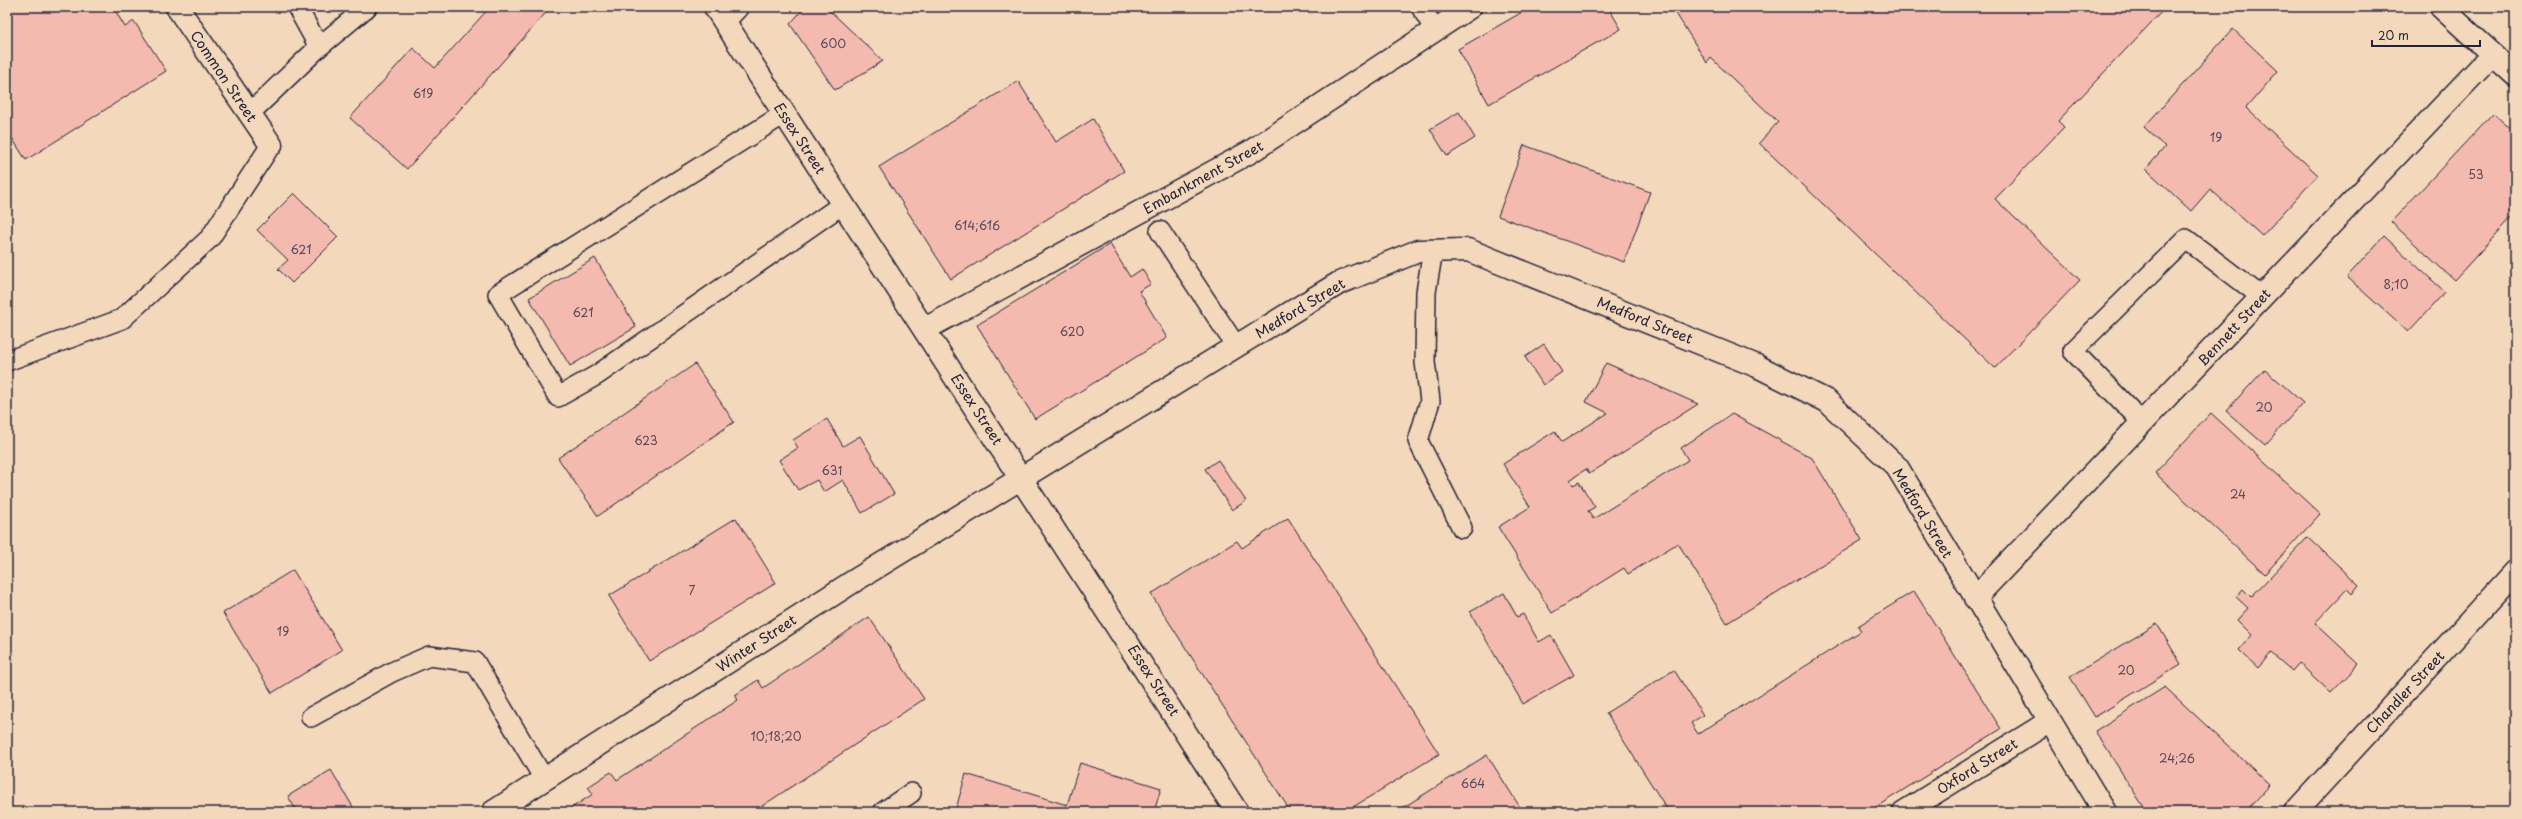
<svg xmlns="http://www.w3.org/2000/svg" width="2522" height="819" font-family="'Playpen Sans',sans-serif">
	<rect width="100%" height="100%" fill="#f4d8bb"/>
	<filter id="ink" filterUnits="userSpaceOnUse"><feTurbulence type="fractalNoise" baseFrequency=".025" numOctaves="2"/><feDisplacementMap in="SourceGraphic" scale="8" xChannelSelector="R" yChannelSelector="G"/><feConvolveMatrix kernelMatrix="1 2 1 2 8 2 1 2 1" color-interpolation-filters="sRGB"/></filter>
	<g filter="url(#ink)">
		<!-- building -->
		<path fill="#f5baaf" stroke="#22223b" d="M 7,7 L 113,7 L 125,27 L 134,21 L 166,71 L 26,160 L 7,130 Z
			M 490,7 L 551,7 L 407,169 L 350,118 L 413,48 L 435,68 Z
			M 805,7 L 826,7 L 883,61 L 835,90 L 790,24 Z
			M 1531,7 L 1608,7 L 1621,29 L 1489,104 L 1458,49 Z
			M 1672,7 L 2166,7 L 2058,121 L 2064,127 L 1995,199 L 2080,280 L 1995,368 L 1759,143 L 1778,122 L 1711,58 L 1707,63 Z
			M 2233,29 L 2278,71 L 2246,108 L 2318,175 L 2262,236 L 2210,189 L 2191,211 L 2146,169 L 2165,147 L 2144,127 Z
			M 1018,81 L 1056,142 L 1093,119 L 1124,171 L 951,279 L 879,167 Z
			M 1459,112 L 1475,138 L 1447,156 L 1430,129 Z
			M 2493,113 L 2515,133 L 2515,214 L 2454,280 L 2391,222 Z
			M 1524,145 L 1650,192 L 1624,262 L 1498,216 Z
			M 294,193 L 338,237 L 292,283 L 278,269 L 288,260 L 257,230 Z
			M 2384,236 L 2445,292 L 2408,332 L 2347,277 Z
			M 1110,244 L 1130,277 L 1142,269 L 1151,284 L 1139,291 L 1167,338 L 1035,419 L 977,325 Z
			M 595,258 L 636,327 L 570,366 L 529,298 Z
			M 1544,344 L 1562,372 L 1543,385 L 1525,357 Z
			M 1606,363 L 1698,404 L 1589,474 L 1586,469 L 1570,480 L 1573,485 L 1579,482 L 1595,507 L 1588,511 L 1593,519 L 1688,460 L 1681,448 L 1732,414 L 1812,458 L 1862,540 L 1727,623 L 1678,543 L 1628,574 L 1624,568 L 1552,613 L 1498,527 L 1530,507 L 1503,464 L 1555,431 L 1562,442 L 1608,413 L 1586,402 Z
			M 695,364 L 734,422 L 598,516 L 558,458 Z
			M 2265,369 L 2303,403 L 2265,445 L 2226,411 Z
			M 2211,413 L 2320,514 L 2265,574 L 2155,473 Z
			M 827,419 L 843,446 L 860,436 L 894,494 L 862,513 L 843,480 L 824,492 L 817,480 L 798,490 L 779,460 L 798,448 L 793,440 Z
			M 1218,460 L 1246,501 L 1232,510 L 1205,469 Z
			M 736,518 L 776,583 L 649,661 L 609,596 Z
			M 1288,518 L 1439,754 L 1345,812 L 1291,812 L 1151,594 L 1237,541 L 1242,548 Z
			M 2308,537 L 2359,585 L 2352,594 L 2347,589 L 2315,623 L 2359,664 L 2331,693 L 2299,663 L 2292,671 L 2271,653 L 2258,668 L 2239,650 L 2252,635 L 2237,620 L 2248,608 L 2236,597 L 2243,589 L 2251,597 Z
			M 293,570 L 342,650 L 272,693 L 223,613 Z
			M 1914,591 L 2001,729 L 1868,812 L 1669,812 L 1606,713 L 1674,670 L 1703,715 L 1691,723 L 1698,734 L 1861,631 L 1858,626 Z
			M 1504,593 L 1517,617 L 1523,614 L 1539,642 L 1551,635 L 1574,675 L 1523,704 L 1470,612 Z
			M 869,617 L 924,699 L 753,812 L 565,812 L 593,794 L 588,787 L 611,772 L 617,780 L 738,700 L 735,695 L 758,680 L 763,688 Z
			M 2157,624 L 2181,664 L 2095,717 L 2070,677 Z
			M 2165,687 L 2270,785 L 2245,812 L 2147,812 L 2095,731 Z
			M 1487,755 L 1523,812 L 1396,812 Z
			M 1080,763 L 1161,788 L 1154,812 L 955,812 L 966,774 L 1067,805 Z
			M 331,770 L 356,812 L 297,812 L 288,796 Z
			M 130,807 L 133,812 L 122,812 Z"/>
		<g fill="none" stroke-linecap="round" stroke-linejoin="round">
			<!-- service casing -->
			<g stroke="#22223b" stroke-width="22">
				<path id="service" d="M 1421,7 L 1435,30
					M 725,22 L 739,7
					M 319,47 L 367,7
					M 249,114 L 319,47 L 297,7
					M 784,114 L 498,294 L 558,397 L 597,375 L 843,204
					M 1160,231 L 1236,346
					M 1433,250 L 1426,292 L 1425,362 L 1430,401 L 1418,441 L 1462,528
					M 7,361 L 122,319 L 210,238 L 271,145
					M 2143,423 L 2073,351 L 2186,239 L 2262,297
					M 311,717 L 392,672 L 429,656 L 475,662 L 544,779
					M 883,812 L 911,793"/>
			</g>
			<!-- minor casing -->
			<g stroke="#22223b" stroke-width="25">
				<path id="minor" d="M 177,7 L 271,145
					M 925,329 L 1250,152 L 1470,7
					M 1975,598 L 2492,55
					M 493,812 L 854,581 L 1339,283 L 1418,251 L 1468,250 L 1757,366 L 1827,401 L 1897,467 L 2105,812
					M 1904,812 L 2050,721
					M 2295,812 L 2515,572"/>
			</g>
			<!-- secondary casing -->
			<g stroke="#22223b" stroke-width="25">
				<path id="secondary" d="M 715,7 L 1237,812
					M 2441,7 L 2515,75"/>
			</g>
			<!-- service -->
			<use href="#service" stroke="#f4d8bb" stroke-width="19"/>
			<!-- minor -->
			<use href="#minor" stroke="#f4d8bb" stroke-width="22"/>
			<!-- secondary -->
			<use href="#secondary" stroke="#f4d8bb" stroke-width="22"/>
		</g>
	</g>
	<g text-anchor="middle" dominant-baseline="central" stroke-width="4" stroke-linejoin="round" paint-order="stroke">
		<!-- number labels -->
		<g font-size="12" fill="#574858">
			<text x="833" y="43">600</text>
			<text x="423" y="93">619</text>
			<text x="2216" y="137">19</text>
			<text x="2476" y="174">53</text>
			<text x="977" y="225">614;616</text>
			<text x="301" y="249">621</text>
			<text x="2396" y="284">8;10</text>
			<text x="583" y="312">621</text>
			<text x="1072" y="331">620</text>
			<text x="2264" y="407">20</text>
			<text x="646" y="440">623</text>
			<text x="832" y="470">631</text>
			<text x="2238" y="494">24</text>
			<text x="692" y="590">7</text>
			<text x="283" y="631">19</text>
			<text x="2126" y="670">20</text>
			<text x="776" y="736">10;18;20</text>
			<text x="2177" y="758">24;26</text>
			<text x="1473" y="783">664</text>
		</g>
		<!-- street labels -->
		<g font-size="14" fill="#22223b" stroke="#f4d8bb">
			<text transform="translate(224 76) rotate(56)">Common Street</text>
			<text transform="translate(800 138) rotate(57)">Essex Street</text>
			<text transform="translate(1203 177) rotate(-29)">Embankment Street</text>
			<text transform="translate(1300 308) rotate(-31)">Medford Street</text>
			<text transform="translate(1645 320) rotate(22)">Medford Street</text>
			<text transform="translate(2234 327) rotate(-47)">Bennett Street</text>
			<text transform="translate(977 409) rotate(57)">Essex Street</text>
			<text transform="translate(1923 513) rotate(59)">Medford Street</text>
			<text transform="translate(756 643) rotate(-33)">Winter Street</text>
			<text transform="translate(1154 680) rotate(57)">Essex Street</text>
			<text transform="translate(2405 692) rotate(-47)">Chandler Street</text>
			<text transform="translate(1977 766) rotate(-32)">Oxford Street</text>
		</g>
	</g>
	<!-- margin -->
	<rect width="2522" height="819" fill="none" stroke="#f4d8bb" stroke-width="24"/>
	<rect x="12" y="12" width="2498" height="795" fill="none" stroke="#22223b" stroke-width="1.5" filter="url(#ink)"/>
	<!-- scale -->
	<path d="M2372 40v6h108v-6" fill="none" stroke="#22223b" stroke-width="2"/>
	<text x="2378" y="40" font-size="12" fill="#22223b" stroke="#f4d8bb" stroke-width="3" paint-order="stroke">20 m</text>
</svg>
